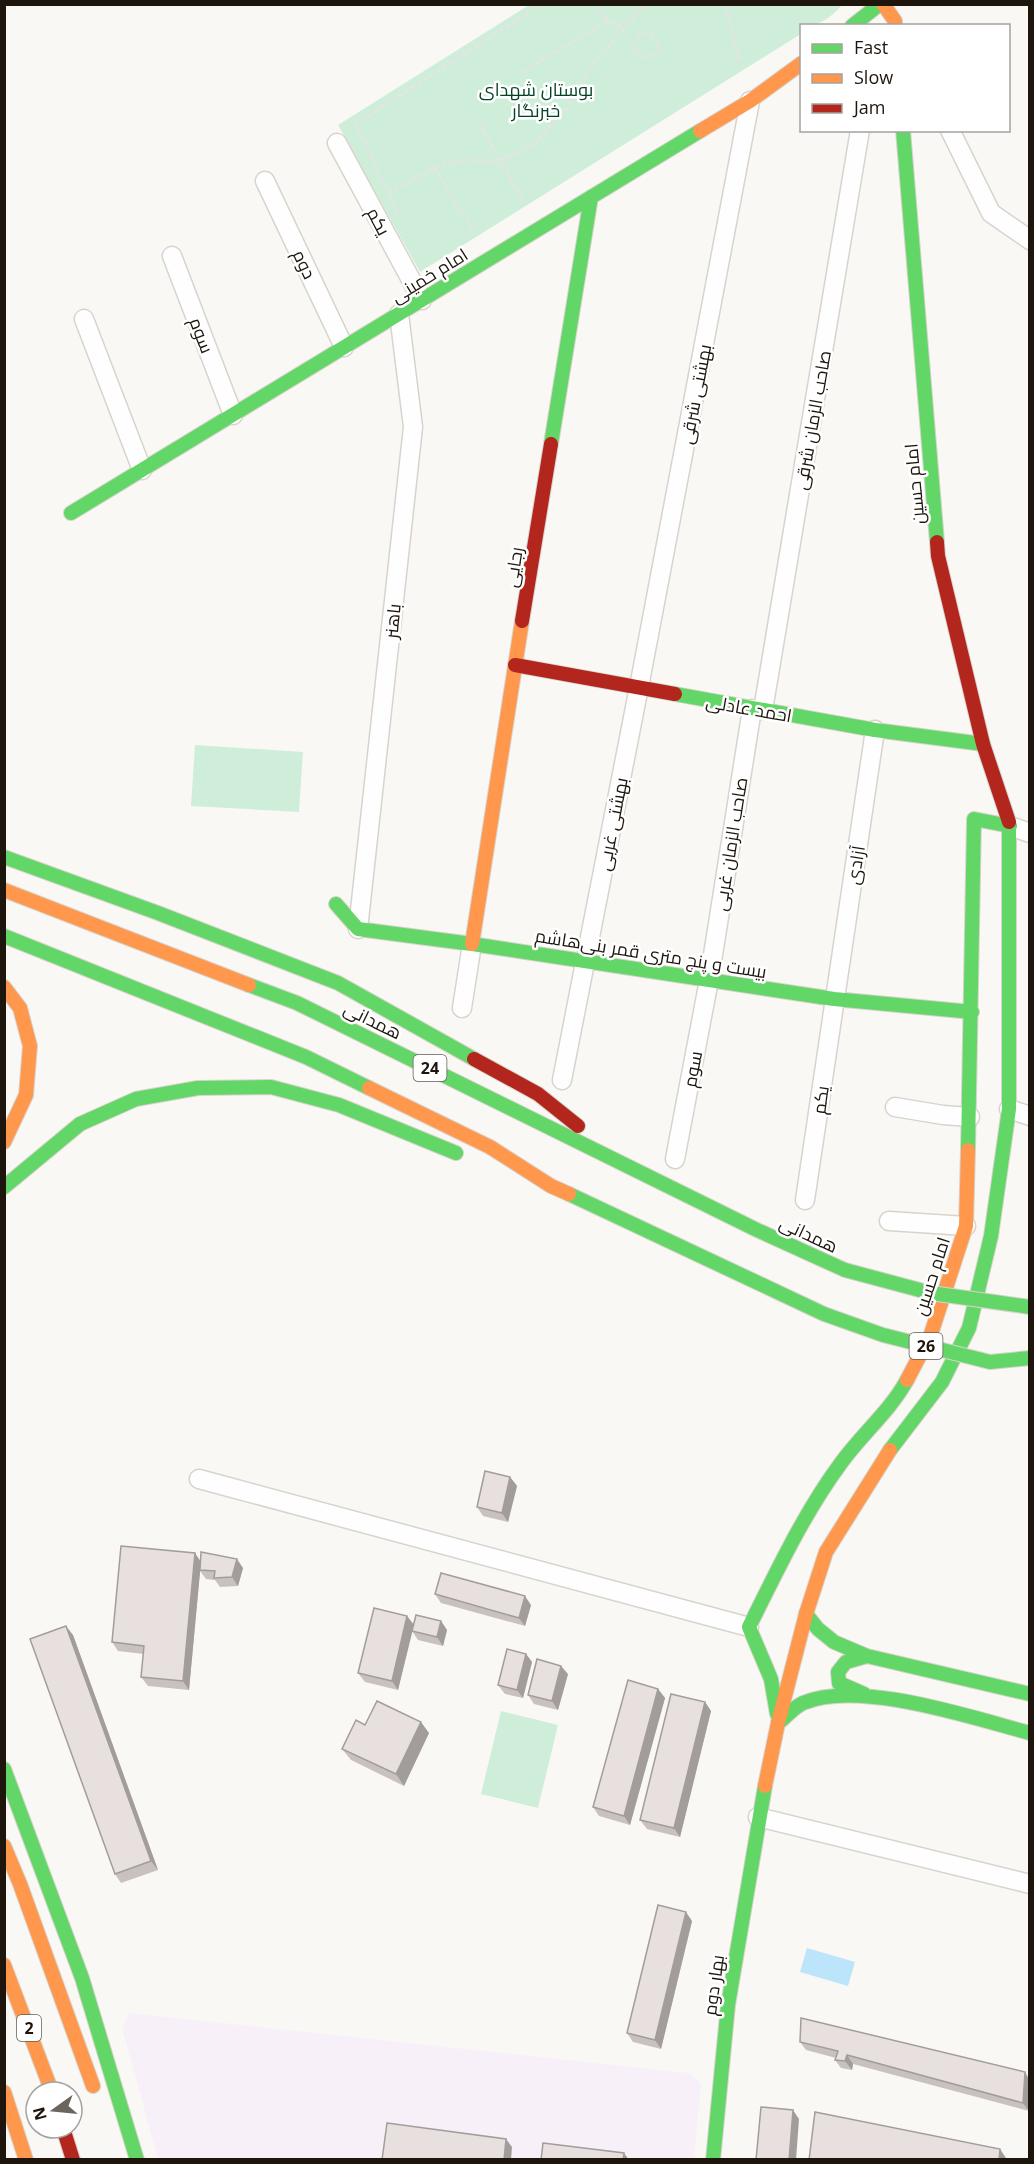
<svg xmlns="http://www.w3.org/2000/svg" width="1034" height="2164" font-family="'Open Sans',Cairo,sans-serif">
	<rect width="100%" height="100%" fill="#faf8f5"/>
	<!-- industrial -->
	<path fill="#f8f0f9" d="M 129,2013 L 689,2073 L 701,2083 L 694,2159 L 158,2159 L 122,2028 Z"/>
	<!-- green -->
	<path fill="#ceeed9" d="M 529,5 L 529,4 L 842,5 C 831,18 819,26 802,26 L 801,34 L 420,272 L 338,125 Z
		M 195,745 L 303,752 L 299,812 L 191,806 Z
		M 501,1711 L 558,1725 L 538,1808 L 481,1794 Z"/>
	<!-- water -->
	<path fill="#bce4fb" d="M 807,1948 L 855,1962 L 848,1986 L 800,1972 Z"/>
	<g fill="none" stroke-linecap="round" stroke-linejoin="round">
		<!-- street casing -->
		<g stroke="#d8d3cd" stroke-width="21">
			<path id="street" d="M 950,130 L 991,213 L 1030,240
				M 337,143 L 422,300
				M 265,181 L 344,347
				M 172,256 L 233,415
				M 84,319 L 142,470
				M 763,710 L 860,130
				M 1010,826 L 1030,833
				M 358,929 L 413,427 L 399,314
				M 462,1008 L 472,944
				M 562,1080 L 639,687 L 750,101
				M 895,1107 L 943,1115 L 970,1117
				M 1009,1109 L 1030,1116
				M 675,1159 L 709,980 L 752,709
				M 805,1200 L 875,730
				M 889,1221 L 966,1226
				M 199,1479 L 749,1627
				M 758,1817 L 1030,1884"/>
		</g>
		<!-- fast casing -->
		<g stroke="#d8d3cd" stroke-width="16">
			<path id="fast" d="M 852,26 L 880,4
				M 903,130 L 937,542
				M 551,444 L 591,197
				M 71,513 L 700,131
				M 675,694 L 875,730 L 983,744
				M 4,857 L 158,913 L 338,983 L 474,1059
				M 336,904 L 358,929 L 472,944 L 834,999 L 972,1012
				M 4,936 L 306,1057 L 369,1088
				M 249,985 L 297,1003 L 757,1230 L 845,1270
				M 968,1150 L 974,819 L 1010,826
				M 4,1187 L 80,1124 L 136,1099 L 198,1088 L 271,1087 L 339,1105 L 456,1153
				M 569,1194 L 824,1314
				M 890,1450 L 942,1382 L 969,1328 L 991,1236 L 1009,1109 L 1009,822
				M 806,1614 L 818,1629 L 834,1642 L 867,1656 L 1030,1694
				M 864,1694 L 839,1683 L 838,1672 L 846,1662 L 867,1656
				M 777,1714 L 771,1679 L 749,1627 C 777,1571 804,1513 841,1463 C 862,1434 890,1411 907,1380
				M 778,1723 C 786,1717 794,1707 803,1703 C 858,1679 973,1718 1030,1733
				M 4,1769 L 82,1978 L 137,2160
				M 713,2160 L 728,2005 L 765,1786"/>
		</g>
		<!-- slow casing -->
		<g stroke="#d8d3cd" stroke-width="16">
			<path id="slow" d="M 883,4 L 895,21 L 895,26
				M 700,131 L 750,101 L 802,63
				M 4,890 L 249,985
				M 472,944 L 522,621
				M 4,987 L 20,1008 L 30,1046 L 26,1095 L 4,1142
				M 369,1088 L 490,1147 L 551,1186 L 569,1194
				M 907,1380 L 931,1334 L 966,1226 L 968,1150
				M 765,1786 L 778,1723 L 806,1614 L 826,1552 L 890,1450
				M 4,1846 L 20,1884 L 93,2086
				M 4,1965 L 52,2092
				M 4,2092 L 26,2160"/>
		</g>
		<!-- jam casing -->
		<g stroke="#d8d3cd" stroke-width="16">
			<path id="jam" d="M 937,542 L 938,556 L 983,744 L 1009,822
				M 522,621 L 551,444
				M 515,665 L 675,694
				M 474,1059 L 538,1094 L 578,1126
				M 63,2128 L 73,2160"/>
		</g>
		<!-- path -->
		<path stroke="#e6e4e3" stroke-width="3" stroke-dasharray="4.5 3" stroke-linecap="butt" d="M 598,4 L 608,21 L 625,27
			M 725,5 L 740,63
			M634 46a12 12 0 1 1 24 0a12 12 0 1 1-24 0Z
			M 521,72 L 608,21
			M 480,125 L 523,201
			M 434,168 L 475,232
			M 388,193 L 434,168 L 463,160 L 500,161 L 535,143 L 566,109 L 591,67 L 643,7 L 648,4
			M 398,214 L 356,124 L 542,4"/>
		<!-- street -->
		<use href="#street" stroke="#fefefe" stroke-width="18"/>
		<!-- fast -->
		<use href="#fast" stroke="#63d668" stroke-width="14"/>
		<!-- slow -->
		<use href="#slow" stroke="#ff974d" stroke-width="14"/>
		<!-- jam -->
		<use href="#jam" stroke="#b3261e" stroke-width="14"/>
		<!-- fast-bridge casing -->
		<g stroke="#d8d3cd" stroke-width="16" stroke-linecap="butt">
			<path id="fast-bridge" d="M 845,1270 L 931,1293 L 1030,1307
				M 824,1314 L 883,1335 L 990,1362 L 1030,1358"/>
		</g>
		<!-- fast-bridge -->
		<use href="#fast-bridge" stroke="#63d668" stroke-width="14"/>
	</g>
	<!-- wall -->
	<path fill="#c8c1bf" d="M 510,1477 L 517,1486 L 508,1522 L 483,1516 L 477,1507 Z
		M 201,1561 L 243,1568 L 238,1586 L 220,1587 L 215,1580 L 206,1579 L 200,1571 L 189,1690 L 148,1686 L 141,1677 L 144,1654 L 118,1651 L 112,1642 Z
		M 435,1594 L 531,1605 L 525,1626 L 441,1603 Z
		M 407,1616 L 413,1624 L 441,1621 L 447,1630 L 443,1646 L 418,1640 L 412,1631 L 398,1690 L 365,1682 L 358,1673 Z
		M 73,1635 L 158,1870 L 121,1883 L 115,1874 Z
		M 526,1654 L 532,1662 L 523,1698 L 505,1694 L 498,1685 Z
		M 568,1674 L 558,1710 L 534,1704 L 528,1695 Z
		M 658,1689 L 665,1698 L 630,1825 L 599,1816 L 593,1807 Z
		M 705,1702 L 711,1711 L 680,1837 L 647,1829 L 640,1820 Z
		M 365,1725 L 429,1733 L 404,1786 L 351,1760 L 342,1749 Z
		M 692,1921 L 661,2049 L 633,2042 L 627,2033 Z
		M 800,2042 L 1025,2072 L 1029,2111 L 853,2064 L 852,2070 L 841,2068 L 835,2060 L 836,2058 L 806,2050 Z"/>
	<!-- shaded-wall -->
	<path fill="#a29d9b" d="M 510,1477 L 517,1486 L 508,1522 L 502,1513 Z
		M 195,1553 L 201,1562 L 189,1690 L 183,1681 Z
		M 237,1559 L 243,1568 L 238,1586 L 232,1577 Z
		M 525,1596 L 531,1605 L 525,1626 L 519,1618 Z
		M 407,1616 L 414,1625 L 398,1690 L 392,1681 Z
		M 441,1621 L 447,1630 L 443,1646 L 437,1637 Z
		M 66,1626 L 73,1635 L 158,1870 L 151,1861 Z
		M 526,1654 L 532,1662 L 523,1698 L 517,1690 Z
		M 561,1666 L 568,1674 L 558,1710 L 552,1701 Z
		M 658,1689 L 665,1698 L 630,1825 L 624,1816 Z
		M 705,1702 L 711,1711 L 680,1837 L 674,1828 Z
		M 421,1722 L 429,1733 L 404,1786 L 396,1774 Z
		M 686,1912 L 692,1921 L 661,2049 L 655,2040 Z
		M 847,2055 L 853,2064 L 852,2070 L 845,2061 Z
		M 1025,2072 L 1029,2079 L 1029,2111 L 1023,2103 Z
		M 793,2110 L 799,2119 L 796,2160 L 789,2160 Z
		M 506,2139 L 512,2147 L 511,2160 L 504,2160 Z
		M 1000,2149 L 1006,2158 L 1006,2160 L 999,2160 Z
		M 624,2153 L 629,2160 L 623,2160 Z"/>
	<!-- building -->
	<path fill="#e8e0de" stroke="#a29d9b" stroke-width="1.5" d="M 485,1471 L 510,1477 L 502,1513 L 477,1507 Z
		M 121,1546 L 195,1553 L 183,1681 L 141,1677 L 144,1646 L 112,1642 Z
		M 201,1552 L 237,1559 L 232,1577 L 214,1578 L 215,1571 L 200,1570 Z
		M 441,1573 L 525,1596 L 519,1618 L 435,1594 Z
		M 374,1608 L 407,1616 L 392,1681 L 358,1673 Z
		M 416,1615 L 441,1621 L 437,1637 L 412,1631 Z
		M 66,1626 L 151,1861 L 115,1874 L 30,1639 Z
		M 507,1649 L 526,1654 L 517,1690 L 498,1685 Z
		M 537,1659 L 561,1666 L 552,1701 L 528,1695 Z
		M 628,1680 L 658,1689 L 624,1816 L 593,1807 Z
		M 671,1694 L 705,1702 L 674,1828 L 640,1820 Z
		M 377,1701 L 421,1722 L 396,1774 L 342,1749 L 356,1720 L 365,1725 Z
		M 658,1905 L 686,1912 L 655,2040 L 627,2033 Z
		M 801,2018 L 1025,2072 L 1023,2103 L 847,2055 L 845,2061 L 835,2060 L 838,2051 L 800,2042 Z
		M 761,2107 L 793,2110 L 789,2160 L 756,2160 Z
		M 815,2112 L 1000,2149 L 999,2160 L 809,2160 Z
		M 387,2123 L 506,2139 L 504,2160 L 382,2160 Z
		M 543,2143 L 624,2153 L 623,2160 L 541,2160 Z"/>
	<g text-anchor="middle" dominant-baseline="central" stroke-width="5" stroke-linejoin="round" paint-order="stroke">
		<!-- shield labels -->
		<g fill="#fff" stroke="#625c56" stroke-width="1.5">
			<rect x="413.5" y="1055" width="33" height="26" rx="4.5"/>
			<rect x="909.5" y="1333" width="33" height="26" rx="4.5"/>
			<rect x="17" y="2015" width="24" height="26" rx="4.5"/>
		</g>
		<g font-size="16" font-weight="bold" fill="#1e160d">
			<text x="430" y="1068">24</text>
			<text x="926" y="1346">26</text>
			<text x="29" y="2028">2</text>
		</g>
		<!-- park labels -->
		<g font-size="18" fill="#044127" stroke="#fff">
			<text x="536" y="89">بوستان شهدای<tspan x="536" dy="21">خبرنگار</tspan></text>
		</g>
		<!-- street labels -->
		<g font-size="18" fill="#1e160d" stroke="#fff">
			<text transform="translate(379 221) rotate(62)">یکم</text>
			<text transform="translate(305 264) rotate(65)">دوم</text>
			<text transform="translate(429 275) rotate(-32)">امام خمینی</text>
			<text transform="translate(202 335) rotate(69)">سوم</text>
			<text transform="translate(695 394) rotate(-79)">بهشتی شرقی</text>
			<text transform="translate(812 420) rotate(-80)">صاحب الزمان شرقی</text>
			<text transform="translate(914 484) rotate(-95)">امام حسین</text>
			<text transform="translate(513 567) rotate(-81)">رجایی</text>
			<text transform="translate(392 621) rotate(-84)">باهنر</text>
			<text transform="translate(749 708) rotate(10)">احمد عادلی</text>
			<text transform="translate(612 824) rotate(-79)">بهشتی غربی</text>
			<text transform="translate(730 844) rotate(-81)">صاحب الزمان غربی</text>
			<text transform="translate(855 865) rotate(-81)">آزادی</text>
			<text transform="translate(651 953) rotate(9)">بیست و پنج متری قمر بنی‌هاشم</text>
			<text transform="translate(373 1020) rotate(26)">همدانی</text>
			<text transform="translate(692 1069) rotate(-79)">سوم</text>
			<text transform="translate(820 1100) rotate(-82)">یکم</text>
			<text transform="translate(809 1234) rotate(25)">همدانی</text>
			<text transform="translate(931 1276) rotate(-72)">امام حسین</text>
			<text transform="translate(713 1985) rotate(-82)">بهار دوم</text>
		</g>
	</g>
	<!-- border -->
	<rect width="1034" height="2164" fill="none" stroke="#1e160d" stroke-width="12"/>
	<!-- legend -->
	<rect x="800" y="24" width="210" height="108" fill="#ffffff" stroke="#a5a29e" stroke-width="1.5"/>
	<rect x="812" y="44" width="30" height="9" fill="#63d668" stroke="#a5a29e" stroke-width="1.5"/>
	<text x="854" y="54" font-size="18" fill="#1e160d">Fast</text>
	<rect x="812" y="74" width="30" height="9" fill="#ff974d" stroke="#a5a29e" stroke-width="1.5"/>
	<text x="854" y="84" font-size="18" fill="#1e160d">Slow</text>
	<rect x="812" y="104" width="30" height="9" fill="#b3261e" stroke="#a5a29e" stroke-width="1.5"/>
	<text x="854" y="114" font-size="18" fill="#1e160d">Jam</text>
	<!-- north arrow -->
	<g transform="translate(54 2110) rotate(255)"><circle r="28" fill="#ffffff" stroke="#a5a29e" stroke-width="1.5"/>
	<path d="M0-4.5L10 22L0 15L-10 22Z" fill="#6b655e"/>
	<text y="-9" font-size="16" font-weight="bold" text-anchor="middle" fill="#1e160d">N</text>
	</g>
</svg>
